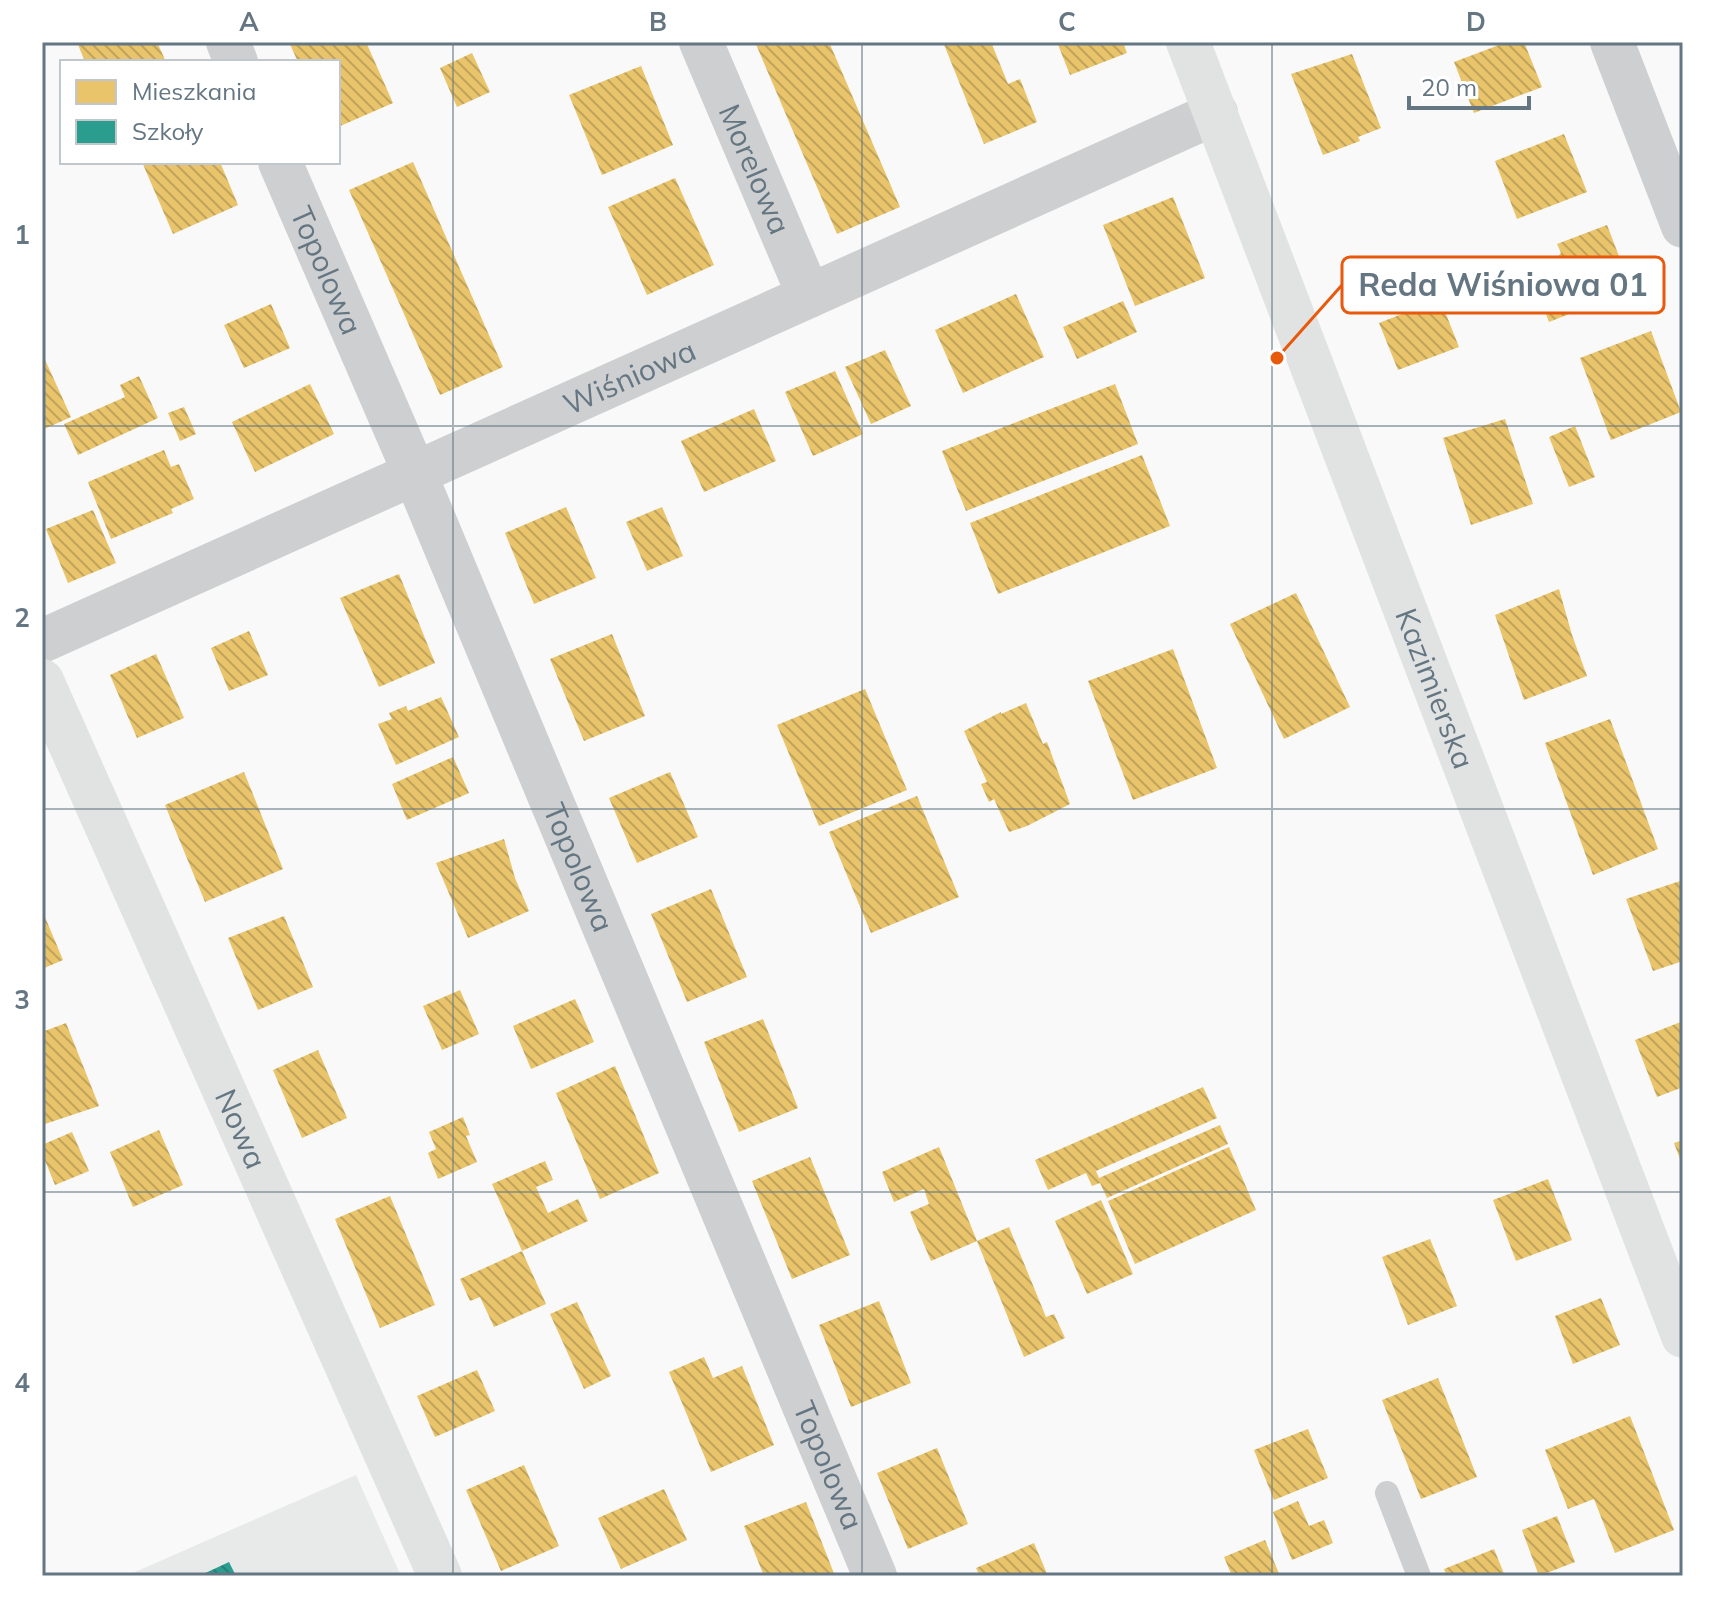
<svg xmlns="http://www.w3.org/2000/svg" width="1725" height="1618" font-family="Mulish,sans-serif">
	<defs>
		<pattern id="homes-back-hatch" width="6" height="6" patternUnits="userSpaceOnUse" patternTransform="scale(2)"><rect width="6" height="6" fill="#e9c46a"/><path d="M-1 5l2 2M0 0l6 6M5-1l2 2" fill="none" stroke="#c0a45d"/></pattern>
		<pattern id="schools-back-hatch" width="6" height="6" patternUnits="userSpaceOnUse" patternTransform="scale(2)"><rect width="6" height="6" fill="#2a9d8f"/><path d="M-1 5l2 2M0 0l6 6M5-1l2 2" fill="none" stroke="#277e75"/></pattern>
	</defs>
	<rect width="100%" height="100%" fill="#f9f9f9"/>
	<!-- built -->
	<path fill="#e8e9e9" d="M 356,1475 L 401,1576 L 126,1576 Z"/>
	<!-- homes -->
	<path fill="url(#homes-back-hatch)" d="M 77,42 L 157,42 L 166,62 L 85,62 Z
		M 289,42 L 366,42 L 393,103 L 338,127 L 338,62 L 298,62 Z
		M 755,42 L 829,42 L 900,207 L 837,234 Z
		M 943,42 L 991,42 L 1008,84 L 1020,79 L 1037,122 L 984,144 Z
		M 1057,42 L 1123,42 L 1127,53 L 1070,75 Z
		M 1507,42 L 1524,42 L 1542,87 L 1474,113 L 1454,62 Z
		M 472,53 L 490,92 L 457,107 L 440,68 Z
		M 1352,54 L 1381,128 L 1358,137 L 1360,141 L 1323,155 L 1291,74 Z
		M 641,66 L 673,145 L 602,175 L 569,95 Z
		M 1564,134 L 1587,192 L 1517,219 L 1495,161 Z
		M 142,162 L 220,162 L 238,205 L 173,234 Z
		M 413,162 L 503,367 L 440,395 L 349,190 Z
		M 675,178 L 714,265 L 647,295 L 608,207 Z
		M 1173,197 L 1205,278 L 1135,306 L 1103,225 Z
		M 1607,225 L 1624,269 L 1609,275 L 1618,295 L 1549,322 L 1531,275 L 1554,266 L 1555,260 L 1561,253 L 1557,244 Z
		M 1016,294 L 1044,357 L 963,393 L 935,330 Z
		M 1440,299 L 1459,347 L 1398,370 L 1379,323 Z
		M 1123,301 L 1137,332 L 1077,359 L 1063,327 Z
		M 271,304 L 290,348 L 244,368 L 224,325 Z
		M 1651,331 L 1681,412 L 1611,440 L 1580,358 Z
		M 885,350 L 911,406 L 871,424 L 845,367 Z
		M 42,353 L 71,417 L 42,430 Z
		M 835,371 L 863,434 L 813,456 L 785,392 Z
		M 139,376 L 158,418 L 78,455 L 64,424 L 125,397 L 120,385 Z
		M 310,384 L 334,434 L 255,472 L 232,422 Z
		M 1115,384 L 1138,444 L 966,511 L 942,451 Z
		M 184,407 L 196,434 L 180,441 L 168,413 Z
		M 754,409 L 776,461 L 704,492 L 681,441 Z
		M 1505,419 L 1533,504 L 1471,525 L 1443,438 Z
		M 1575,426 L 1595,477 L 1569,487 L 1549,437 Z
		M 164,450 L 171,467 L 179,464 L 194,499 L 171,509 L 173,513 L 111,539 L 88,482 Z
		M 1142,455 L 1170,526 L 998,594 L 970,523 Z
		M 566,507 L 596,578 L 534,604 L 505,533 Z
		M 662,507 L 683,556 L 647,571 L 626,522 Z
		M 93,510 L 116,563 L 68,583 L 46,529 Z
		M 399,574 L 435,663 L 379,687 L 340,598 Z
		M 1559,589 L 1572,635 L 1587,676 L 1524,700 L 1495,615 Z
		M 1296,593 L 1350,707 L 1284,739 L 1230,624 Z
		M 249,631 L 268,675 L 229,691 L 211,648 Z
		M 612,634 L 645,716 L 584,741 L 550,659 Z
		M 1173,649 L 1217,768 L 1133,800 L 1088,681 Z
		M 156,654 L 184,718 L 137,738 L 110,675 Z
		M 865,689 L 907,790 L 819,826 L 777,725 Z
		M 441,697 L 459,737 L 396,765 L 378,724 L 392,719 L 389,713 L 406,706 L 408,711 Z
		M 1026,703 L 1043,744 L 1047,742 L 1070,804 L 1027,826 L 1009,832 L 994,799 L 989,802 L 981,784 L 987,782 L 964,731 L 1001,712 L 1001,714 Z
		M 1610,719 L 1658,849 L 1593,875 L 1545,743 Z
		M 453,757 L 469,793 L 407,820 L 392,784 Z
		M 244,772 L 283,869 L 205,902 L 165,805 Z
		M 670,772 L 698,837 L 637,863 L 609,798 Z
		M 917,796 L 959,897 L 871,933 L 829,832 Z
		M 504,839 L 515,878 L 529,911 L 468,938 L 436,863 Z
		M 1683,880 L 1683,961 L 1653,971 L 1626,899 Z
		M 711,889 L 747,977 L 687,1002 L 651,914 Z
		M 42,910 L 63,960 L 42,969 Z
		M 284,916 L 313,987 L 258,1010 L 228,938 Z
		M 460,990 L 479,1034 L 442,1050 L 423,1006 Z
		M 575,999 L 594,1042 L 531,1069 L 513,1026 Z
		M 763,1019 L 798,1108 L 739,1132 L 704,1042 Z
		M 1683,1021 L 1683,1087 L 1657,1097 L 1635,1040 Z
		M 66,1023 L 99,1106 L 42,1125 L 42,1032 Z
		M 318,1050 L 347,1118 L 302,1138 L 273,1070 Z
		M 615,1066 L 659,1173 L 600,1199 L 556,1093 Z
		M 1203,1087 L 1217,1118 L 1096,1171 L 1099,1178 L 1220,1125 L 1228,1144 L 1107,1198 L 1100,1183 L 1092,1186 L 1086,1173 L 1048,1190 L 1035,1160 Z
		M 463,1117 L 470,1135 L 466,1136 L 477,1162 L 438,1179 L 428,1153 L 436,1149 L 429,1132 Z
		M 159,1130 L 183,1185 L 133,1207 L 110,1152 Z
		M 72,1132 L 89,1171 L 55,1185 L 42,1153 L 42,1145 Z
		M 1683,1140 L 1683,1167 L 1674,1143 Z
		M 939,1147 L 977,1241 L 931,1261 L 910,1212 L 929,1204 L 924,1189 L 894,1202 L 882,1172 Z
		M 1229,1147 L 1256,1210 L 1135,1264 L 1108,1201 Z
		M 810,1157 L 850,1255 L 792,1279 L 752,1181 Z
		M 545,1161 L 553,1180 L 536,1187 L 548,1213 L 578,1199 L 588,1221 L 522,1251 L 492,1184 Z
		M 1548,1179 L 1572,1240 L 1516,1261 L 1493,1200 Z
		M 390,1196 L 435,1305 L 380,1328 L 335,1219 Z
		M 1101,1200 L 1133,1274 L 1087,1294 L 1055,1221 Z
		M 1009,1227 L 1046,1317 L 1054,1314 L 1065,1338 L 1024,1357 L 977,1241 Z
		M 1430,1239 L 1457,1306 L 1408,1325 L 1382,1257 Z
		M 522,1251 L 546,1304 L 494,1327 L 480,1297 L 470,1301 L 460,1279 Z
		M 1601,1298 L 1620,1345 L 1573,1364 L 1555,1316 Z
		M 879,1301 L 911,1383 L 851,1407 L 819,1325 Z
		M 577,1302 L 611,1376 L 584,1389 L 550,1314 Z
		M 704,1357 L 713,1378 L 742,1366 L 774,1445 L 711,1472 L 669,1372 Z
		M 477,1370 L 495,1411 L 435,1437 L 417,1396 Z
		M 1438,1378 L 1477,1477 L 1421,1499 L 1382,1400 Z
		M 1630,1416 L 1674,1530 L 1615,1553 L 1594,1499 L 1568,1509 L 1545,1450 Z
		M 1308,1429 L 1328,1478 L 1274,1500 L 1254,1450 Z
		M 937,1448 L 968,1524 L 908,1549 L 877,1473 Z
		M 524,1465 L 559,1546 L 501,1571 L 466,1490 Z
		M 664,1489 L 687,1540 L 621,1569 L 598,1518 Z
		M 1298,1501 L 1309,1526 L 1324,1520 L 1333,1543 L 1292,1560 L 1273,1512 Z
		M 806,1502 L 835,1576 L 764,1576 L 744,1526 Z
		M 1557,1516 L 1575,1562 L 1539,1576 L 1522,1530 Z
		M 1265,1540 L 1280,1576 L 1232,1576 L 1224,1557 Z
		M 1034,1543 L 1048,1576 L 980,1576 L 976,1568 Z
		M 1494,1549 L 1505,1576 L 1447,1576 L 1444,1569 Z"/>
	<!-- schools -->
	<path fill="url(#schools-back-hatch)" d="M 229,1562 L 236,1576 L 199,1576 Z"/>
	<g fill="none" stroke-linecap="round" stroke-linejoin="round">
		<!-- lane -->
		<path stroke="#cecfd0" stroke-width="24" d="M 1387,1493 L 1419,1576"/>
		<!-- street -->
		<g stroke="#cecfd0" stroke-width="44">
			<path d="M 228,42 L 236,62"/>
			<path id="s1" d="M 701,42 L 809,296"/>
			<path d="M 1612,42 L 1683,226"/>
			<path id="s2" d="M 280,162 L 415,474 L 875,1576"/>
			<path id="s3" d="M 42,641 L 1216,113"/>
		</g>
		<!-- secondary -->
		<g stroke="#e1e2e2" stroke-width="44">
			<path id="s4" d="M 1188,42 L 1683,1336"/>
			<path id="s5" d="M 42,681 L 440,1576"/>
		</g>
	</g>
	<!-- grid -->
	<path fill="none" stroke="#657683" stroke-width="2" stroke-opacity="0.55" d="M 453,42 L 453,1576M 862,42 L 862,1576M 1272,42 L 1272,1576M 42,426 L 1683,426M 42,809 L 1683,809M 42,1192 L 1683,1192"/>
	<g text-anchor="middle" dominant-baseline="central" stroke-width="8" stroke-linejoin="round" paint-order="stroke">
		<!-- street labels -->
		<g font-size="30" fill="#657683" stroke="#fff">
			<text stroke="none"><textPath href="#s1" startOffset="138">Morelowa</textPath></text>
			<text stroke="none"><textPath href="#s2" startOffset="118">Topolowa</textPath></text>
			<text stroke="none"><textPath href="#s3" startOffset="644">Wiśniowa</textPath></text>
			<text stroke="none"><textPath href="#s4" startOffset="692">Kazimierska</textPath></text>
			<text stroke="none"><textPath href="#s2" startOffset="766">Topolowa</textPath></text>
			<text stroke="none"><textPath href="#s5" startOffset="490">Nowa</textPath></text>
			<text stroke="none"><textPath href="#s2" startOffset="1414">Topolowa</textPath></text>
		</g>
	</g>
	<!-- callouts -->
	<path fill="none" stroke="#e8590c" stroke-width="3" d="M1277 358L1342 285"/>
	<circle fill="#e8590c" stroke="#fff" stroke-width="3" cx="1277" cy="358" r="8"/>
	<rect fill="#fff" stroke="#e8590c" stroke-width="3" x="1342" y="257" width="322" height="56" rx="8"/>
	<g font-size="32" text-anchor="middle" font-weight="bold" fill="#657683">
		<text x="1503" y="296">Reda Wiśniowa 01</text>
	</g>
	<!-- border -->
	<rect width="1725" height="1618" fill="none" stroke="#ffffff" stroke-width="88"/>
	<!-- legend -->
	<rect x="60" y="60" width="280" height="104" fill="#ffffff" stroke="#c1c8cd" stroke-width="2"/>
	<rect x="76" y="80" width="40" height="24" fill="#e9c46a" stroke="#c1c8cd" stroke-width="2"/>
	<text x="132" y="100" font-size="24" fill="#657683">Mieszkania</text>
	<rect x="76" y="120" width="40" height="24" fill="#2a9d8f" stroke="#c1c8cd" stroke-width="2"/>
	<text x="132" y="140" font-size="24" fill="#657683">Szkoły</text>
	<!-- scale -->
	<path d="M1409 96v12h120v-12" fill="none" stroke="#657683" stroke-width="4"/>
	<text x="1421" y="96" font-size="24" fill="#657683" stroke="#ffffff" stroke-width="6" paint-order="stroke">20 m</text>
	<rect x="44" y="44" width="1637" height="1530" fill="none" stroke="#657683" stroke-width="3"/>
	<g font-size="26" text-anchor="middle" font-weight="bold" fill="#657683">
		<text x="249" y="31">A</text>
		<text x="658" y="31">B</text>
		<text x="1067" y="31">C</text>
		<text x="1476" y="31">D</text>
		<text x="22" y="244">1</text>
		<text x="22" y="627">2</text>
		<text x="22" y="1009">3</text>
		<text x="22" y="1392">4</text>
	</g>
</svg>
